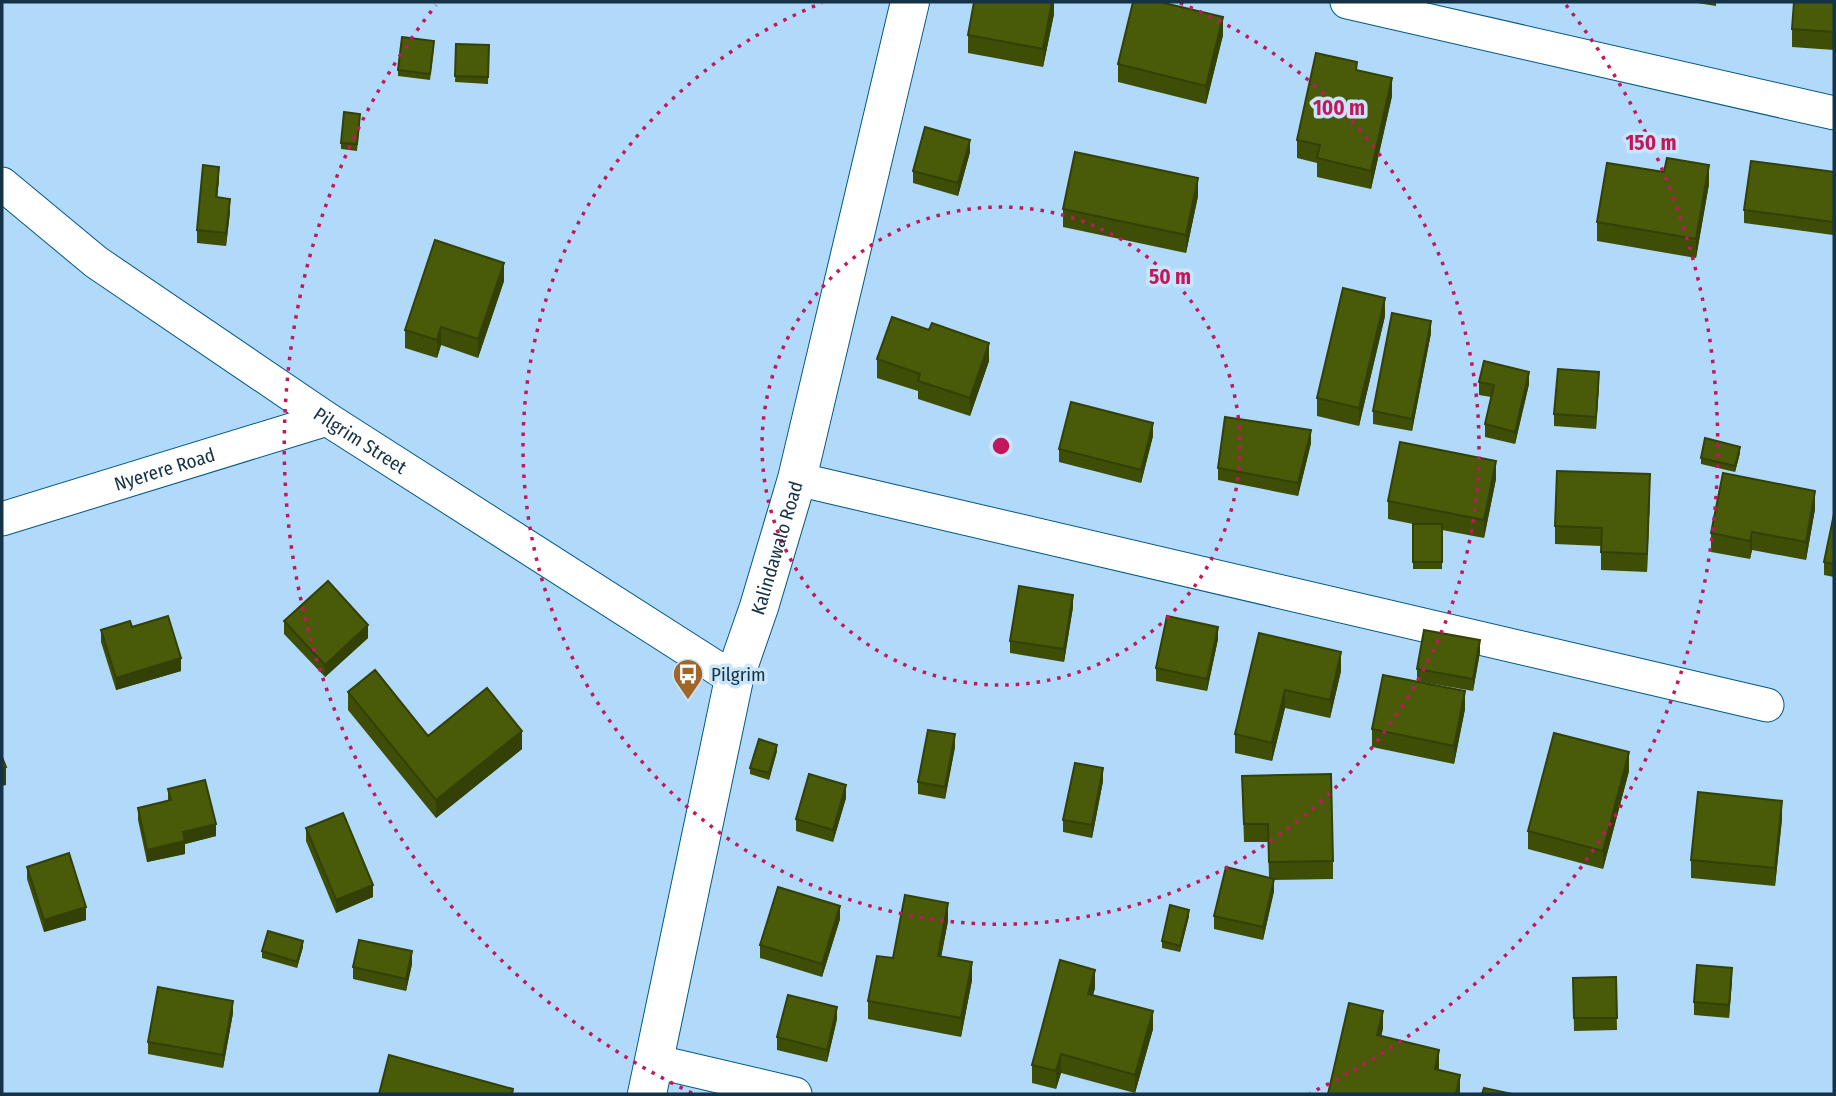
<svg xmlns="http://www.w3.org/2000/svg" width="1836" height="1096" font-family="'Fira Sans Condensed',sans-serif">
	<rect width="100%" height="100%" fill="#b1dafa"/>
	<g fill="none" stroke-linecap="round" stroke-linejoin="round">
		<!-- minor casing -->
		<g stroke="#035785" stroke-width="35">
			<g id="minor">
				<path d="M 1347,2 L 1834,113"/>
				<path id="s1" d="M 2,184 L 96,262 L 327,419 L 734,679"/>
				<path d="M 797,479 L 1767,705"/>
				<path id="s2" d="M 2,519 L 327,419"/>
				<path d="M 654,1061 L 795,1094"/>
			</g>
		</g>
		<!-- tertiary casing -->
		<g stroke="#035785" stroke-width="40">
			<g id="tertiary">
				<path id="s3" d="M 647,1094 L 734,679 L 759,607 L 797,479 L 910,2"/>
			</g>
		</g>
		<!-- minor -->
		<use href="#minor" stroke="#fff" stroke-width="33"/>
		<!-- tertiary -->
		<use href="#tertiary" stroke="#fff" stroke-width="38"/>
	</g>
	<!-- wall -->
	<path fill="#3f4e07" d="M 1054,2 L 1054,14 L 1043,67 L 968,53 L 968,35 Z
		M 1691,2 L 1716,2 L 1716,6 Z
		M 1834,2 L 1834,50 L 1792,47 L 1792,29 Z
		M 1223,35 L 1206,104 L 1118,82 L 1118,64 Z
		M 456,44 L 489,45 L 488,84 L 455,82 Z
		M 434,48 L 430,80 L 398,76 L 398,70 Z
		M 1357,70 L 1392,96 L 1371,189 L 1317,177 L 1317,163 L 1297,158 L 1297,140 Z
		M 360,120 L 357,151 L 341,149 L 341,143 Z
		M 970,152 L 958,196 L 913,183 L 913,171 Z
		M 1834,172 L 1833,235 L 1744,223 L 1744,210 Z
		M 219,179 L 217,198 L 230,212 L 226,246 L 197,243 L 197,230 Z
		M 1709,184 L 1696,258 L 1597,241 L 1597,222 Z
		M 1198,196 L 1186,253 L 1063,227 L 1063,209 Z
		M 504,281 L 478,358 L 441,345 L 437,358 L 405,348 L 405,330 Z
		M 1385,316 L 1359,426 L 1317,416 L 1317,398 Z
		M 1431,333 L 1412,431 L 1373,424 L 1373,411 Z
		M 877,359 L 989,361 L 970,416 L 918,399 L 918,391 L 877,378 Z
		M 1479,382 L 1529,384 L 1515,444 L 1485,437 L 1485,424 L 1491,397 L 1479,395 Z
		M 1599,384 L 1596,429 L 1554,426 L 1554,414 Z
		M 1153,436 L 1141,483 L 1059,462 L 1059,449 Z
		M 1311,443 L 1298,496 L 1218,480 L 1218,468 Z
		M 1740,453 L 1735,472 L 1701,464 L 1701,458 Z
		M 1496,479 L 1484,538 L 1442,530 L 1442,569 L 1413,569 L 1413,524 L 1388,519 L 1388,501 Z
		M 1650,492 L 1647,572 L 1601,570 L 1601,546 L 1555,544 L 1555,526 Z
		M 1815,509 L 1806,560 L 1752,550 L 1750,559 L 1711,552 L 1711,533 Z
		M 1834,514 L 1834,577 L 1824,575 L 1824,562 Z
		M 1073,607 L 1064,662 L 1010,653 L 1010,641 Z
		M 284,621 L 368,638 L 325,677 L 284,634 Z
		M 132,627 L 181,671 L 116,690 L 101,642 L 101,630 Z
		M 1259,633 L 1341,671 L 1330,718 L 1285,708 L 1272,761 L 1235,753 L 1235,734 Z
		M 1218,639 L 1207,691 L 1156,681 L 1156,668 Z
		M 1480,652 L 1473,691 L 1417,681 L 1417,669 Z
		M 348,692 L 428,736 L 522,749 L 436,818 L 348,710 Z
		M 1465,709 L 1454,764 L 1372,747 L 1372,729 Z
		M 955,747 L 945,799 L 918,794 L 918,782 Z
		M 777,751 L 769,780 L 750,774 L 750,768 Z
		M 1629,771 L 1603,869 L 1528,849 L 1528,831 Z
		M 1242,776 L 1333,861 L 1333,879 L 1274,880 L 1274,891 L 1263,940 L 1214,929 L 1214,916 L 1269,877 L 1268,842 L 1244,842 Z
		M 1103,781 L 1092,838 L 1063,832 L 1063,820 Z
		M 168,789 L 216,836 L 185,844 L 185,854 L 147,862 L 138,820 L 138,808 L 168,801 Z
		M 846,798 L 833,842 L 796,831 L 796,819 Z
		M 1782,819 L 1775,886 L 1691,878 L 1691,860 Z
		M 306,828 L 373,897 L 336,913 L 306,841 Z
		M 27,867 L 86,920 L 44,932 L 27,879 Z
		M 1189,916 L 1180,952 L 1162,948 L 1162,941 Z
		M 840,919 L 822,977 L 760,958 L 760,945 Z
		M 948,921 L 941,956 L 972,980 L 961,1037 L 868,1019 L 868,1001 L 893,958 Z
		M 303,947 L 297,968 L 262,958 L 262,951 Z
		M 412,964 L 406,991 L 353,979 L 353,967 Z
		M 1616,977 L 1617,1030 L 1574,1031 L 1573,978 Z
		M 1732,980 L 1729,1018 L 1694,1015 L 1694,1002 Z
		M 1095,988 L 1093,995 L 1153,1029 L 1135,1093 L 1061,1073 L 1056,1089 L 1032,1083 L 1032,1065 Z
		M 233,1013 L 223,1068 L 148,1054 L 148,1042 Z
		M 837,1019 L 827,1062 L 777,1050 L 777,1037 Z"/>
	<!-- shaded-wall -->
	<path fill="#334006" d="M 1052,2 L 1054,2 L 1054,14 L 1043,67 L 1043,49 Z
		M 1223,17 L 1223,35 L 1206,104 L 1206,86 Z
		M 1392,78 L 1392,96 L 1371,189 L 1371,171 Z
		M 970,140 L 970,152 L 958,196 L 958,183 Z
		M 1709,165 L 1709,184 L 1696,258 L 1696,239 Z
		M 219,167 L 219,179 L 216,210 L 216,197 Z
		M 1198,178 L 1198,196 L 1186,253 L 1186,235 Z
		M 230,199 L 230,212 L 226,246 L 226,233 Z
		M 504,263 L 504,281 L 478,358 L 478,339 Z
		M 1385,298 L 1385,316 L 1359,426 L 1359,408 Z
		M 1431,321 L 1431,333 L 1412,431 L 1412,419 Z
		M 441,327 L 441,345 L 437,358 L 437,340 Z
		M 989,343 L 989,361 L 970,416 L 970,398 Z
		M 1529,372 L 1529,384 L 1515,444 L 1515,432 Z
		M 1599,372 L 1599,384 L 1596,429 L 1596,417 Z
		M 1153,423 L 1153,436 L 1141,483 L 1141,470 Z
		M 1311,430 L 1311,443 L 1298,496 L 1298,483 Z
		M 1740,447 L 1740,453 L 1735,472 L 1735,466 Z
		M 1496,461 L 1496,479 L 1484,538 L 1484,520 Z
		M 1650,474 L 1650,492 L 1647,572 L 1647,554 Z
		M 1815,491 L 1815,509 L 1806,560 L 1806,542 Z
		M 1752,532 L 1752,550 L 1750,559 L 1750,541 Z
		M 1073,595 L 1073,607 L 1064,662 L 1064,649 Z
		M 368,625 L 368,638 L 325,677 L 325,665 Z
		M 1218,627 L 1218,639 L 1207,691 L 1207,679 Z
		M 1480,640 L 1480,652 L 1473,691 L 1473,679 Z
		M 1341,652 L 1341,671 L 1330,718 L 1330,700 Z
		M 181,658 L 181,671 L 116,690 L 116,678 Z
		M 1285,690 L 1285,708 L 1272,761 L 1272,743 Z
		M 1465,691 L 1465,709 L 1454,764 L 1454,746 Z
		M 522,731 L 522,749 L 436,818 L 436,800 Z
		M 955,734 L 955,747 L 945,799 L 945,787 Z
		M 777,745 L 777,751 L 769,780 L 769,773 Z
		M 1629,752 L 1629,771 L 1603,869 L 1603,851 Z
		M 6,767 L 6,785 L 2,786 L 2,768 Z
		M 1103,768 L 1103,781 L 1092,838 L 1092,825 Z
		M 846,785 L 846,798 L 833,842 L 833,830 Z
		M 1782,801 L 1782,819 L 1775,886 L 1775,868 Z
		M 216,824 L 216,836 L 185,844 L 185,854 L 147,862 L 147,850 L 183,832 Z
		M 1274,879 L 1274,891 L 1263,940 L 1263,927 Z
		M 373,885 L 373,897 L 336,913 L 336,900 Z
		M 948,903 L 948,921 L 938,974 L 938,956 Z
		M 840,906 L 840,919 L 822,977 L 822,964 Z
		M 86,907 L 86,920 L 44,932 L 44,920 Z
		M 1189,910 L 1189,916 L 1180,952 L 1180,946 Z
		M 303,941 L 303,947 L 297,968 L 297,962 Z
		M 412,951 L 412,964 L 406,991 L 406,979 Z
		M 972,962 L 972,980 L 961,1037 L 961,1018 Z
		M 1732,968 L 1732,980 L 1729,1018 L 1729,1005 Z
		M 1095,970 L 1095,988 L 1088,1012 L 1088,994 Z
		M 233,1001 L 233,1013 L 223,1068 L 223,1055 Z
		M 837,1007 L 837,1019 L 827,1062 L 827,1050 Z
		M 1153,1011 L 1153,1029 L 1135,1093 L 1135,1075 Z
		M 1383,1011 L 1383,1029 L 1377,1054 L 1377,1035 Z
		M 1439,1050 L 1439,1068 L 1435,1087 L 1435,1069 Z
		M 1061,1054 L 1061,1073 L 1056,1089 L 1056,1071 Z
		M 1460,1075 L 1460,1094 L 1456,1094 Z"/>
	<!-- building -->
	<path fill="#495b08" stroke="#334006" stroke-width="2" d="M 974,2 L 1052,2 L 1043,49 L 968,35 Z
		M 1133,2 L 1160,2 L 1223,17 L 1206,86 L 1118,64 Z
		M 1794,2 L 1834,2 L 1834,32 L 1792,29 Z
		M 402,37 L 434,41 L 430,74 L 398,70 Z
		M 456,44 L 489,45 L 488,77 L 455,76 Z
		M 1316,53 L 1357,62 L 1356,70 L 1392,78 L 1371,171 L 1317,158 L 1320,145 L 1297,140 Z
		M 344,112 L 360,114 L 357,144 L 341,143 Z
		M 925,127 L 970,140 L 958,183 L 913,171 Z
		M 1075,152 L 1198,178 L 1186,235 L 1063,209 Z
		M 1667,158 L 1709,165 L 1696,239 L 1597,222 L 1607,163 L 1664,172 Z
		M 1751,161 L 1834,172 L 1834,213 L 1833,222 L 1744,210 Z
		M 203,165 L 219,167 L 216,197 L 230,199 L 226,233 L 197,230 Z
		M 435,240 L 504,263 L 478,339 L 441,327 L 437,340 L 405,330 Z
		M 1343,288 L 1385,298 L 1359,408 L 1317,398 Z
		M 1392,313 L 1431,321 L 1412,419 L 1373,411 Z
		M 892,317 L 929,330 L 932,323 L 989,343 L 970,398 L 918,381 L 920,374 L 877,359 Z
		M 1484,361 L 1529,372 L 1515,432 L 1485,424 L 1494,385 L 1479,382 Z
		M 1558,369 L 1599,372 L 1596,417 L 1554,414 Z
		M 1071,402 L 1153,423 L 1141,470 L 1059,449 Z
		M 1225,417 L 1311,430 L 1298,483 L 1218,468 Z
		M 1705,438 L 1740,447 L 1735,466 L 1701,458 Z
		M 1400,442 L 1496,461 L 1484,520 L 1388,501 Z
		M 1557,471 L 1650,474 L 1647,554 L 1601,552 L 1602,528 L 1555,526 Z
		M 1723,473 L 1815,491 L 1806,542 L 1752,532 L 1750,541 L 1711,533 Z
		M 1834,514 L 1834,564 L 1824,562 Z
		M 1413,524 L 1442,524 L 1442,562 L 1413,562 Z
		M 328,581 L 368,625 L 325,665 L 284,621 Z
		M 1019,586 L 1073,595 L 1064,649 L 1010,641 Z
		M 168,616 L 181,658 L 116,678 L 101,630 L 130,621 L 132,627 Z
		M 1167,616 L 1218,627 L 1207,679 L 1156,668 Z
		M 1424,630 L 1480,640 L 1473,679 L 1417,669 Z
		M 1259,633 L 1341,652 L 1330,700 L 1285,690 L 1272,743 L 1235,734 Z
		M 375,670 L 428,736 L 487,688 L 522,731 L 436,800 L 348,692 Z
		M 1383,675 L 1465,691 L 1454,746 L 1372,729 Z
		M 928,730 L 955,734 L 945,787 L 918,782 Z
		M 1554,733 L 1629,752 L 1603,851 L 1528,831 Z
		M 759,739 L 777,745 L 769,773 L 750,768 Z
		M 2,757 L 6,767 L 2,768 Z
		M 1075,763 L 1103,768 L 1092,825 L 1063,820 Z
		M 809,774 L 846,785 L 833,830 L 796,819 Z
		M 1331,774 L 1333,861 L 1269,862 L 1268,824 L 1244,824 L 1242,776 Z
		M 205,780 L 216,824 L 183,832 L 185,841 L 147,850 L 138,808 L 171,800 L 168,789 Z
		M 1698,792 L 1782,801 L 1775,868 L 1691,860 Z
		M 343,813 L 373,885 L 336,900 L 306,828 Z
		M 69,853 L 86,907 L 44,920 L 27,867 Z
		M 1226,867 L 1274,879 L 1263,927 L 1214,916 Z
		M 778,887 L 840,906 L 822,964 L 760,945 Z
		M 905,895 L 948,903 L 938,956 L 972,962 L 961,1018 L 868,1001 L 877,956 L 893,958 Z
		M 1170,905 L 1189,910 L 1180,946 L 1162,941 Z
		M 268,931 L 303,941 L 297,962 L 262,951 Z
		M 359,940 L 412,951 L 406,979 L 353,967 Z
		M 1060,960 L 1095,970 L 1088,994 L 1153,1011 L 1135,1075 L 1061,1054 L 1056,1071 L 1032,1065 Z
		M 1697,965 L 1732,968 L 1729,1005 L 1694,1002 Z
		M 1616,977 L 1617,1018 L 1574,1018 L 1573,978 Z
		M 158,987 L 233,1001 L 223,1055 L 148,1042 Z
		M 788,995 L 837,1007 L 827,1050 L 777,1037 Z
		M 1349,1003 L 1383,1011 L 1377,1035 L 1439,1050 L 1435,1069 L 1460,1075 L 1456,1094 L 1328,1094 Z
		M 389,1055 L 513,1089 L 512,1094 L 379,1094 Z
		M 1484,1088 L 1512,1094 L 1482,1094 Z"/>
	<!-- distance rings -->
	<g fill="none" stroke="#c2185b" stroke-width="3.5" stroke-dasharray="3.5 7">
		<circle cx="1001" cy="446" r="239"/>
		<path d="M1180 3A478 478 0 1 1 822 3"/>
		<path d="M692 1093A717 717 0 0 1 436 5M1566 5A717 717 0 0 1 1310 1093"/>
	</g>
	<!-- icons -->
	<defs>
		<g id="bus-pin" transform="scale(1.575)"><path d="M0 17L-7.5 6A9.5 9.5 0 1 1 7.5 6Z" fill="#a16528" stroke="#cae5fa"/><path d="M-5-6H5V4H4V6H2V4H-2V6H-4V4H-5ZM-3.5-4V0h7V-4ZM-3.5 1.2v1.5H-2V1.2ZM2 1.2v1.5H3.5V1.2Z" fill="#fff"/></g>
	</defs>
	<g fill-rule="evenodd">
		<use href="#bus-pin" x="688" y="674"/>
	</g>
	<g text-anchor="middle" dominant-baseline="central" stroke-width="7" stroke-linejoin="round" paint-order="stroke">
		<!-- street labels -->
		<g font-size="19" fill="#153247" stroke="#cae5fa">
			<text stroke="none"><textPath href="#s1" startOffset="441">Pilgrim Street</textPath></text>
			<text stroke="none"><textPath href="#s2" startOffset="170">Nyerere Road</textPath></text>
			<text stroke="none"><textPath href="#s3" startOffset="562">Kalindawalo Road</textPath></text>
		</g>
		<!-- poi labels -->
		<g font-size="19" fill="#153247" stroke="#cae5fa" text-anchor="start">
			<text x="711" y="674">Pilgrim</text>
		</g>
	</g>
	<circle cx="1001" cy="446" r="10" fill="#c2185b" stroke="#cae5fa" stroke-width="3.5"/>
	<g font-size="21" text-anchor="middle" font-weight="bold" fill="#c2185b" stroke="#cae5fa" stroke-width="7" stroke-linejoin="round" paint-order="stroke">
		<text x="1339" y="115">100 m</text>
		<text x="1651" y="150">150 m</text>
		<text x="1170" y="284">50 m</text>
	</g>
	<!-- border -->
	<rect width="1836" height="1096" fill="none" stroke="#153247" stroke-width="7"/>
</svg>
